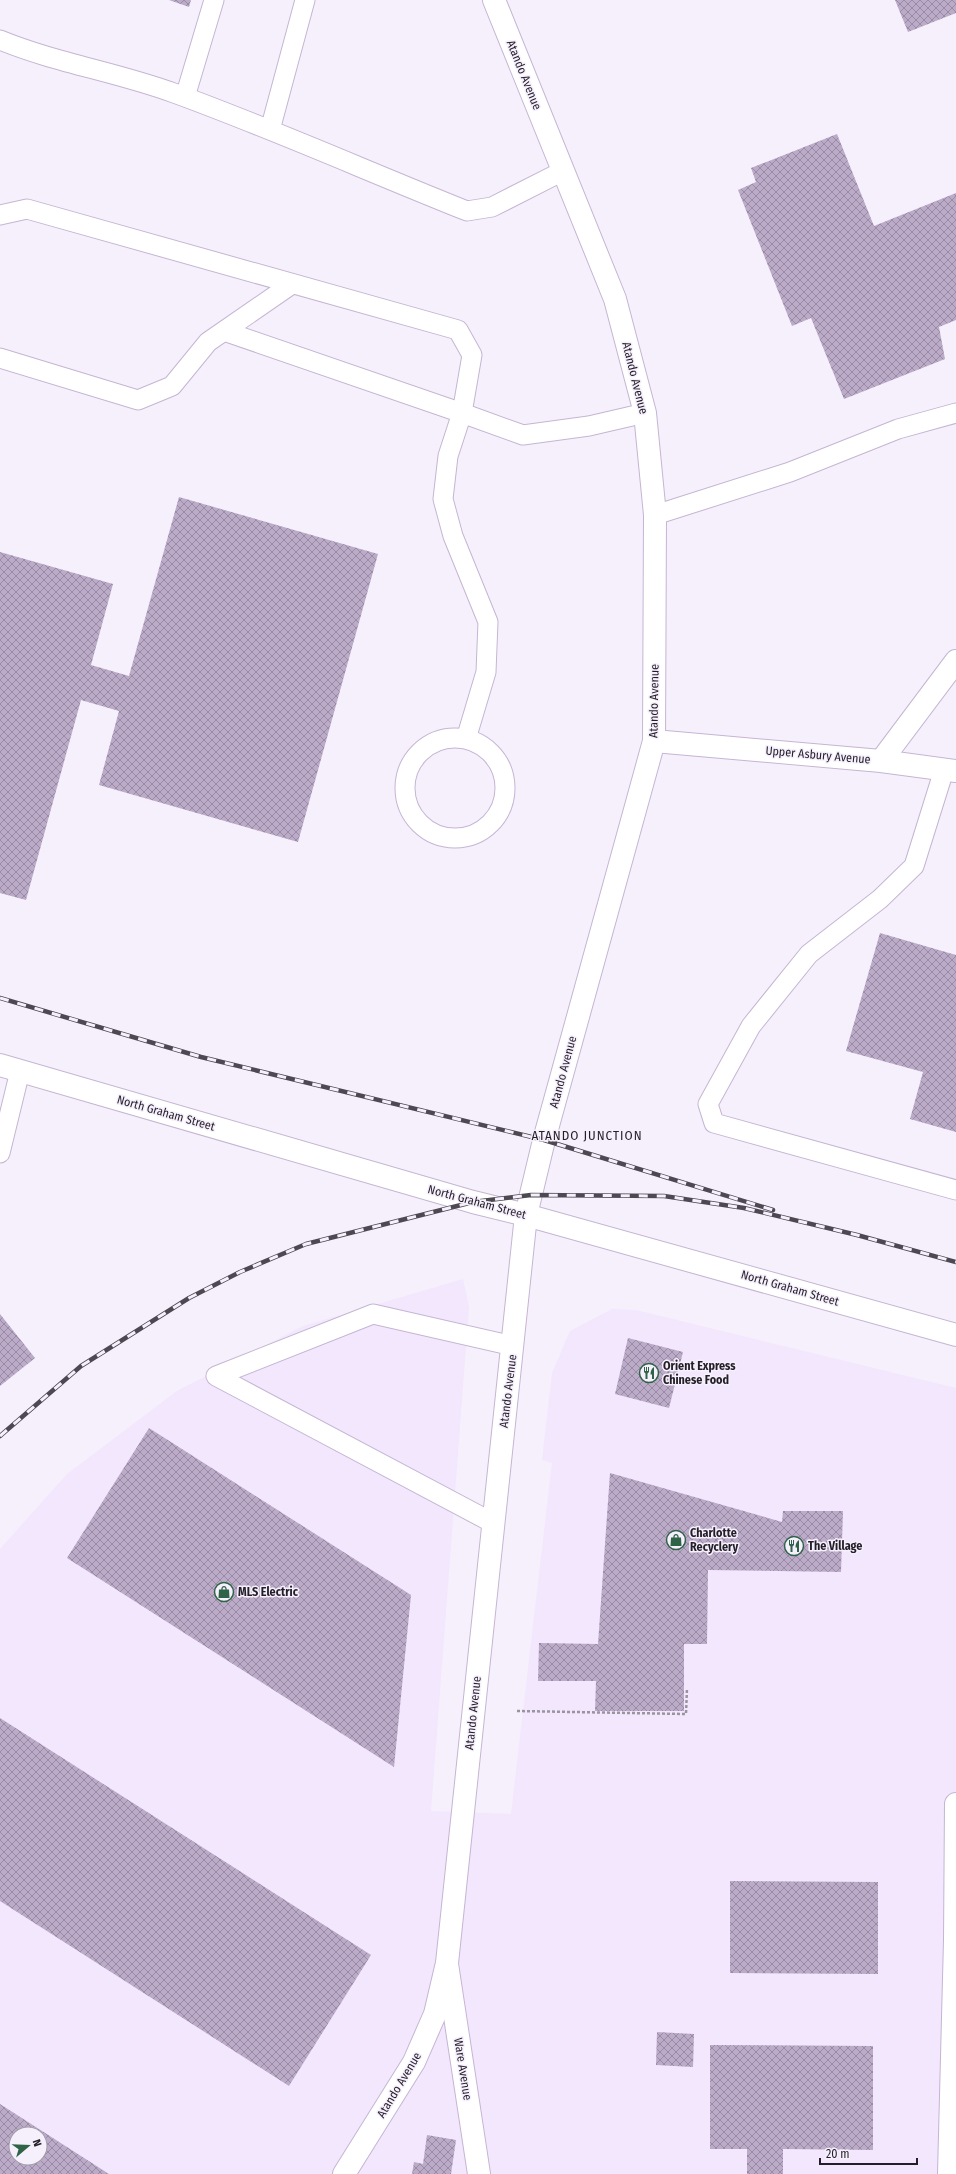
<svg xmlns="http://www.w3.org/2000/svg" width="956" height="2174" font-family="'Fira Sans Condensed',sans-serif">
	<defs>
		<pattern id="building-cross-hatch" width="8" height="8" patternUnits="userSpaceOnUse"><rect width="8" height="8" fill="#bbabc9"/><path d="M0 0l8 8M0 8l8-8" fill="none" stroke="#988ba3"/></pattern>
	</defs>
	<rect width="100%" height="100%" fill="#f6f0fc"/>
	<!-- built -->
	<path fill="#f2e7fd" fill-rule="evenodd" d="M 463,1279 L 469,1307 L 431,1811 L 511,1814 L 552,1463 L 542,1460 L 552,1373 L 570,1331 L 612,1309 L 636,1310 L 956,1388 L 956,2174 L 0,2174 L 0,1549 L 67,1474 L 177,1391 L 303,1326 ZM 16,2134 L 40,2134 L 40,2158 L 16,2158 Z"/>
	<!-- building -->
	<path fill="url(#building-cross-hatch)" fill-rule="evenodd" d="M 169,0 L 191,0 L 189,7 Z
		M 895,0 L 956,0 L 956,13 L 908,32 Z
		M 837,134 L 874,226 L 956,193 L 956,320 L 939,327 L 945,359 L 844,399 L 811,318 L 792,326 L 738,190 L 756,182 L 751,168 Z
		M 179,497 L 378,554 L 298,842 L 99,785 L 119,711 L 81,700 L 26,900 L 0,893 L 0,552 L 113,584 L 91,665 L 129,676 Z
		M 880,933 L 956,955 L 956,1132 L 910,1119 L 923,1072 L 846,1051 Z
		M 0,1314 L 35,1358 L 0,1386 Z
		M 628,1338 L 683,1352 L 669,1408 L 615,1394 Z
		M 149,1428 L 411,1595 L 394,1767 L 67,1558 Z
		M 610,1473 L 782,1522 L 783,1511 L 843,1511 L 841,1572 L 708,1570 L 707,1644 L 684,1644 L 684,1711 L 595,1711 L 596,1681 L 538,1681 L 539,1643 L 598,1644 Z
		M 0,1718 L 371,1955 L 289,2086 L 0,1901 Z
		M 730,1881 L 878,1882 L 878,1974 L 730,1973 Z
		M 657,2032 L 694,2034 L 693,2067 L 656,2065 Z
		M 710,2045 L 873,2046 L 873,2150 L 783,2149 L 783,2174 L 747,2174 L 747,2149 L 710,2149 Z
		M 0,2104 L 109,2174 L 0,2174 ZM 16,2134 L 40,2134 L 40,2158 L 16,2158 Z
		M 427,2135 L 456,2140 L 451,2174 L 412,2174 L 414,2162 L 423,2164 Z"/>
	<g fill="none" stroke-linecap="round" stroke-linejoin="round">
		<!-- lane casing -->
		<g stroke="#c5b5d3" stroke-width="21">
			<path id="lane" d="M 0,40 C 56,63 117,72 174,93 C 273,129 369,172 467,211 L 492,207 L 563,171
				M 185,97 L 214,0
				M 270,130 L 305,0
				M 0,215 L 27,209 L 458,330 L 472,355 L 462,413 L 523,435 L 589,426 L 645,413
				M 224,331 L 462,413 L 448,456 L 443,499 L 453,536 L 488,622 L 486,672 L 466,739
				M 0,358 L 138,400 L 172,386 L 208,342 L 292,284
				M 655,515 L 790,472 L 898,429 L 956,413
				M405 788a50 50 0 1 1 100 0a50 50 0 1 1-100 0Z
				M 944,770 L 914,866 L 880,899 L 809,954 L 751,1026 L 708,1104 L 714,1123 L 956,1190
				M 0,1153 L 20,1071
				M 493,1523 L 216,1376 L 373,1314 L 513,1346"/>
		</g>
		<!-- street casing -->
		<g stroke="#c5b5d3" stroke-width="24">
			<path id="street" d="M 654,741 L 881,761 L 956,661
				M 881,761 L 956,771
				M 447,1964 L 479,2174
				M 949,2174 L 955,1940 L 956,1804"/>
		</g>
		<!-- secondary casing -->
		<g stroke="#c5b5d3" stroke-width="24">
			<path id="secondary" d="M 0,1065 L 473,1202 L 526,1215 L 956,1335
				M 344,2174 L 414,2062 L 435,2014 L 447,1963 L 526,1215 L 544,1140 L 654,741 L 655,515 L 645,413 L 615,299 L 494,0"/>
		</g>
		<!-- path -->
		<path stroke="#9a949f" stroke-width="2.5" stroke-dasharray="3 2" stroke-linecap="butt" d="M 517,1711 L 686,1714 L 687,1688"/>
		<!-- lane -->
		<use href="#lane" stroke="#fff" stroke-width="19"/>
		<!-- street -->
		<use href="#street" stroke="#fff" stroke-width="22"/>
		<!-- secondary -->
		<use href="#secondary" stroke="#fff" stroke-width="22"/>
		<!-- rail casing -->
		<g stroke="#4e4853" stroke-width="4.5">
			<path id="rail" d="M 0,998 L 201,1057 L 544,1140 L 773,1210
				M 0,1436 L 81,1366 L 189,1298 L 240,1272 L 306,1244 L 473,1202 L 531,1195 L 664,1196 L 744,1208 L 857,1235 L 956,1262"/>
		</g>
		<!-- rail -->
		<use href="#rail" stroke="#f6f0fc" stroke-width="3" stroke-dasharray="9" stroke-linecap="butt"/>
	</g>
	<!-- icons -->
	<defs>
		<g id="restaurant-ring" transform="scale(1)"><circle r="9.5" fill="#f6f0fc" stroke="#2f6348" stroke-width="1.5"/><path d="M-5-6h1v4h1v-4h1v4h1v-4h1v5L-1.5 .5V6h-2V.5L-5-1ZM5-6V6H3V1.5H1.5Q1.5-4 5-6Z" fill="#2f6348"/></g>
		<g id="shop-ring" transform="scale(1)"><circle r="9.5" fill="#f6f0fc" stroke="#2f6348" stroke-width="1.5"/><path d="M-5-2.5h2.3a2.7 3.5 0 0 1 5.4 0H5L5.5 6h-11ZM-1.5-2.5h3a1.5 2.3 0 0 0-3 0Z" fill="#2f6348"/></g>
	</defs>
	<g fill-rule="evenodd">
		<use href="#restaurant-ring" x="649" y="1373"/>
		<use href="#shop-ring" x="676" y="1540"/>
		<use href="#restaurant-ring" x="794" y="1546"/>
		<use href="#shop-ring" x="224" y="1592"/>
	</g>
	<g text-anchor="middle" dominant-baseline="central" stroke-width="3" stroke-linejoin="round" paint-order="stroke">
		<!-- street labels -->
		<g font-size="12" fill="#241e29" stroke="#f6f0fc">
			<text transform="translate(524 75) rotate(68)">Atando Avenue</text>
			<text transform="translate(635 378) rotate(76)">Atando Avenue</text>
			<text transform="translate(654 701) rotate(-89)">Atando Avenue</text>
			<text transform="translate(818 755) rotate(5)">Upper Asbury Avenue</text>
			<text transform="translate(563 1072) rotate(-75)">Atando Avenue</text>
			<text transform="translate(166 1113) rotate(16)">North Graham Street</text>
			<text transform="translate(477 1202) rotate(15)">North Graham Street</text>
			<text transform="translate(790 1288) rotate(16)">North Graham Street</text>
			<text transform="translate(508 1391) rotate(-83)">Atando Avenue</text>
			<text transform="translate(473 1713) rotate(-84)">Atando Avenue</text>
			<text transform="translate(463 2069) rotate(81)">Ware Avenue</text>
			<text transform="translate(399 2085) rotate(-59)">Atando Avenue</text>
		</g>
		<!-- poi labels -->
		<g font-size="12" font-weight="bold" fill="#241e29" stroke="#f6f0fc" text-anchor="start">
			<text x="663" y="1366">Orient Express<tspan x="663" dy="14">Chinese Food</tspan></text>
			<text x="690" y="1533">Charlotte<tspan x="690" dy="14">Recyclery</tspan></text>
			<text x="808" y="1546">The Village</text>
			<text x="238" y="1592">MLS Electric</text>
		</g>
		<!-- neighbourhood labels -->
		<g font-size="13" letter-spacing="1" fill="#241e29" stroke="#f6f0fc">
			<text x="587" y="1135">ATANDO JUNCTION</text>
		</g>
	</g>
	<!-- north arrow -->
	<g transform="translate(28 2146) rotate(71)"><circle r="19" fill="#f6f0fc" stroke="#a29ca8"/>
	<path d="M0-3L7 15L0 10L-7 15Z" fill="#2f6348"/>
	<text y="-6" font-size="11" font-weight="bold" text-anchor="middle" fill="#241e29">N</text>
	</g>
	<!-- scale -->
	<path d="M820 2158v6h97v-6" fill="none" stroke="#241e29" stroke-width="2"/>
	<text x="826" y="2158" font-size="12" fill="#241e29" stroke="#f6f0fc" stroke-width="3" paint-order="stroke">20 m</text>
</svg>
